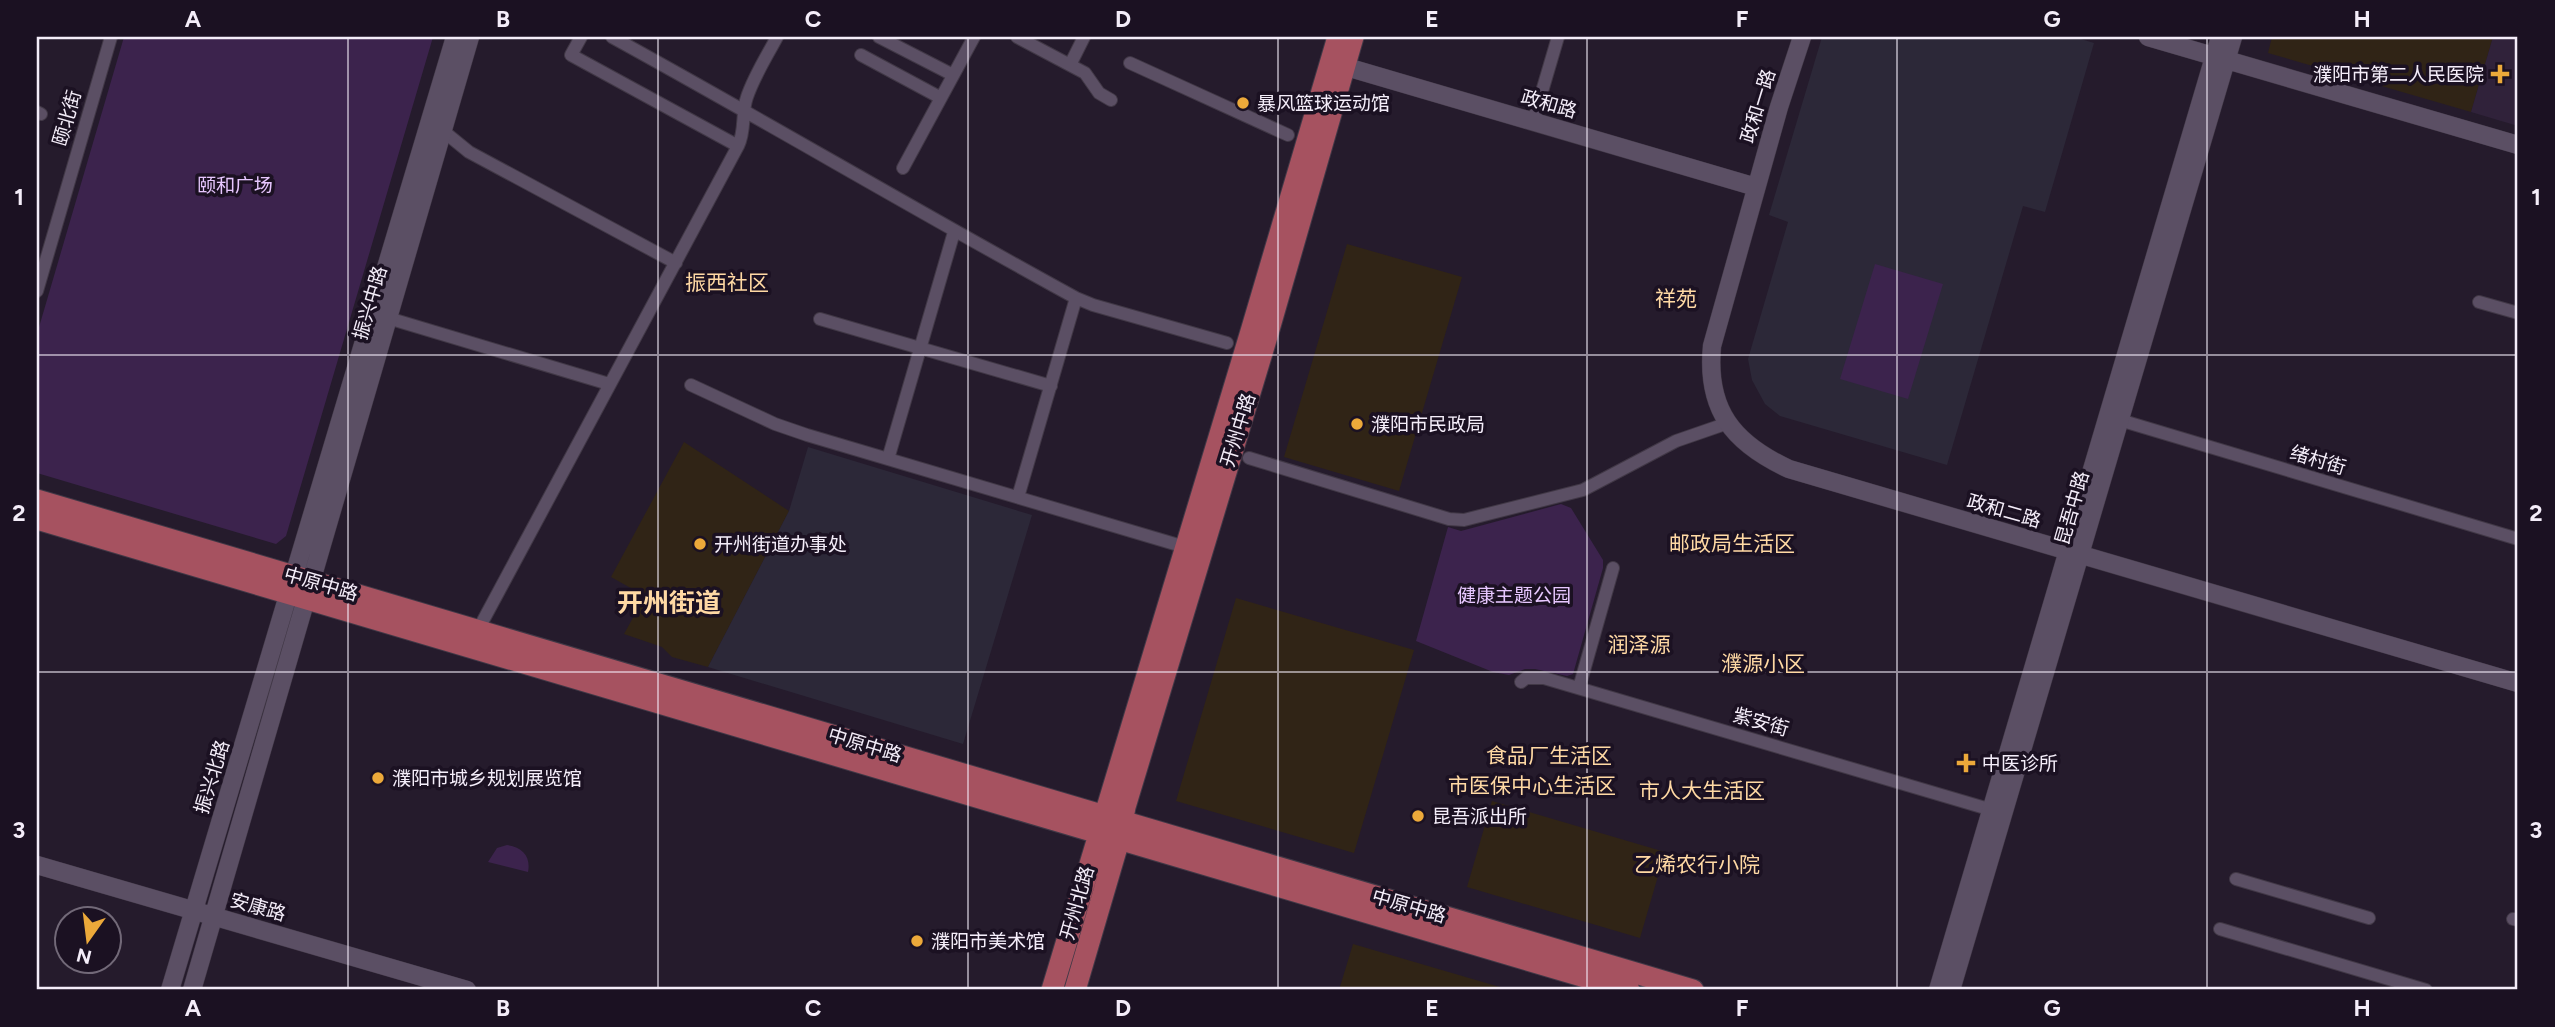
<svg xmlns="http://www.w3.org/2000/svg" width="2555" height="1027" font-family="Figtree,'Noto Sans SC',sans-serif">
	<rect width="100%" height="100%" fill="#251b2c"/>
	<!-- commercial -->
	<path fill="#302416" d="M 2272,37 L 2493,37 L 2471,112 L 2268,53 Z
		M 1347,244 L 1462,277 L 1399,491 L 1284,457 Z
		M 684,442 L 789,511 L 708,667 L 672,657 L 662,647 L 624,634 L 645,596 L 611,577 Z
		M 1236,598 L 1414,650 L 1354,853 L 1176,801 Z
		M 1492,801 L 1665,852 L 1640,938 L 1467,887 Z
		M 1353,944 L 1510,990 L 1339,990 Z"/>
	<!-- built -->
	<path fill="#30223a" d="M 2493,37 L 2518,37 L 2518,126 L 2471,112 Z"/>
	<!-- education -->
	<path fill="#2c2838" d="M 1822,37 L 2074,37 L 2094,43 L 2045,212 L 2023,206 L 1947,465 L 1780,416 L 1765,404 L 1752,380 L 1748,359 L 1788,222 L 1769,215 Z
		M 808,447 L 1032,515 L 963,744 L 708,667 L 789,511 Z"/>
	<!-- green -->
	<path fill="#3c234d" d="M 124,37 L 433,37 L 286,536 L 276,544 L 37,473 L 37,334 Z
		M 1875,264 L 1943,284 L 1908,399 L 1840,379 Z
		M 1561,504 L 1571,508 L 1603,560 L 1603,568 L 1573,674 L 1567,676 L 1535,669 L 1525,669 L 1509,675 L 1493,672 L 1416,641 L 1448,527 L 1461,531 Z
		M 507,845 C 523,847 531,857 528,872 L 488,862 L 497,848 Z"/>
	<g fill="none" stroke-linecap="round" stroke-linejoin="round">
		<!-- street casing -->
		<g stroke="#413846" stroke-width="14">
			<path id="street" d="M 581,37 L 571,55 L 738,146
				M 612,37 C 767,122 920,213 1076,298 L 1093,305 L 1227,343
				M 879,37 L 953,75
				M 1017,37 L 1085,73 L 1099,93 L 1111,100
				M 861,55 L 941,98
				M 1130,63 L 1288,135
				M 1070,65 L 1084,37
				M 37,112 L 41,114
				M 1533,122 L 1558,37
				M 442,130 L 469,152 L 676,263
				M 903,168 L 974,37
				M 37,291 L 111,37
				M 2479,302 L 2518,313
				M 388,318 L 609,384
				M 820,319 L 1051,386
				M 691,385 L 775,424 L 807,435 L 1185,547
				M 2113,418 L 2518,539
				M 1249,458 L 1449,519 L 1464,520 L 1583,490 L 1676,441 L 1728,423
				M 888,459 L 954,232
				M 1018,497 L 1076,298
				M 478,630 L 738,146 C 746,130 741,114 747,97 C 754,76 767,56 777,37
				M 1521,682 L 1526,678 L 1544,678 L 1992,810
				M 1579,688 L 1613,568
				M 2236,879 L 2369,918
				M 2513,919 L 2518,920
				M 2220,929 L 2426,990"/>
		</g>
		<!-- secondary casing -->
		<g stroke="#413846" stroke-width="19">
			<path id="secondary" d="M 1802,37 L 1779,107 L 1712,346 C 1706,410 1733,443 1789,469 L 2518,683
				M 2148,37 L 2518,145
				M 1333,63 L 1756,187
				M 37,865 L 467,990
				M 170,990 L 455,37
				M 192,990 L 470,37
				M 1938,990 L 2220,37
				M 1951,990 L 2233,37"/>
		</g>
		<!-- primary casing -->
		<g stroke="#413846" stroke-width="23">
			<path id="primary" d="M 37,500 L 1693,990
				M 37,519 L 1629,990
				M 1052,990 L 1252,328 L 1338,37
				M 1075,990 L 1119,840 L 1125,807 L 1268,333 L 1353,37"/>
		</g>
		<!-- street -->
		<use href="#street" stroke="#5b4f64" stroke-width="12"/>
		<!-- secondary -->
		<use href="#secondary" stroke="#5b4f64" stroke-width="18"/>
		<!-- primary -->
		<use href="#primary" stroke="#a65260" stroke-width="21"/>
	</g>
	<!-- grid -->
	<path fill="none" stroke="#f4edf9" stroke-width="2" stroke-opacity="0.55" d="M 348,37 L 348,990M 658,37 L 658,990M 968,37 L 968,990M 1278,37 L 1278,990M 1587,37 L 1587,990M 1897,37 L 1897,990M 2207,37 L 2207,990M 37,355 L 2518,355M 37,672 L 2518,672"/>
	<!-- markers -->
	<g fill="#eca93a" stroke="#1b1122" stroke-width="2.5">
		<path d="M2496.5 63.5h7v7h7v7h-7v7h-7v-7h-7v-7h7z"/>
		<circle cx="1243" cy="103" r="7"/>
		<circle cx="1357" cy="424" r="7"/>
		<circle cx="700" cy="544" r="7"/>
		<path d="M1962.5 752.5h7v7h7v7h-7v7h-7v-7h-7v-7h7z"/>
		<circle cx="378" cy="778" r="7"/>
		<circle cx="1418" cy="816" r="7"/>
		<circle cx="917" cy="941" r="7"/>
	</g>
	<g text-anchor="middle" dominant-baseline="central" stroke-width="7" stroke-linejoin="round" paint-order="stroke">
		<!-- poi labels -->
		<g font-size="19" fill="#f4edf9" stroke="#1b1122" text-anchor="start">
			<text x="2484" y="74" text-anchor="end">濮阳市第二人民医院</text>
			<text x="1257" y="103">暴风篮球运动馆</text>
			<text x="1371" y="424">濮阳市民政局</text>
			<text x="714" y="544">开州街道办事处</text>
			<text x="1982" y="763">中医诊所</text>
			<text x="392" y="778">濮阳市城乡规划展览馆</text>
			<text x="1432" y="816">昆吾派出所</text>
			<text x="931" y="941">濮阳市美术馆</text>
		</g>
		<!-- street labels -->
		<g font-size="19" fill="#f4edf9" stroke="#1b1122">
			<text transform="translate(1549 104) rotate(16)">政和路</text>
			<text transform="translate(1758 106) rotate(-73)">政和一路</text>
			<text transform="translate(67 118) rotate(-74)">颐北街</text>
			<text transform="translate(370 303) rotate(-74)">振兴中路</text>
			<text transform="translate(1238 430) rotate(-73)">开州中路</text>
			<text transform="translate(2318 460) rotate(17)">绪村街</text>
			<text transform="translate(2072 508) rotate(-74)">昆吾中路</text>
			<text transform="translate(2004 511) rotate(16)">政和二路</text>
			<text transform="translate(321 584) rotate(16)">中原中路</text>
			<text transform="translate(1761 722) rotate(16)">紫安街</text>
			<text transform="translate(865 745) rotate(17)">中原中路</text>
			<text transform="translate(212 777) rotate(-73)">振兴北路</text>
			<text transform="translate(1077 903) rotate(-74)">开州北路</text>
			<text transform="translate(1409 906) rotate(16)">中原中路</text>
			<text transform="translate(258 907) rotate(16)">安康路</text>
		</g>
		<!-- park labels -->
		<g font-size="19" fill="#e7c7ff" stroke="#1b1122">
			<text x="235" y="185">颐和广场</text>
			<text x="1514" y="595">健康主题公园</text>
		</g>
		<!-- neighbourhood labels -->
		<g font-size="21" fill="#ffd9a4" stroke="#1b1122">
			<text x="727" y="282">振西社区</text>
			<text x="1676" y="298">祥苑</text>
			<text x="1732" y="543">邮政局生活区</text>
			<text x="1639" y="644">润泽源</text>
			<text x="1763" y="663">濮源小区</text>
			<text x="1549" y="755">食品厂生活区</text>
			<text x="1532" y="785">市医保中心生活区</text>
			<text x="1702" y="790">市人大生活区</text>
			<text x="1697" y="864">乙烯农行小院</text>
		</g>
		<!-- district labels -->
		<g font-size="26" font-weight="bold" fill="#ffd9a4" stroke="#1b1122">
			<text x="669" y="603">开州街道</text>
		</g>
	</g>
	<!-- border -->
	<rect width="2555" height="1027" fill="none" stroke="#1b1122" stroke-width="77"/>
	<!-- north arrow -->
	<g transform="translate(88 940) rotate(194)"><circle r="33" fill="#1b1122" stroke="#726978" stroke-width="2"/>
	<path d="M0-5L12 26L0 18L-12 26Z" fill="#eca93a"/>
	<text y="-10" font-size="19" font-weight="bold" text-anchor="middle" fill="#f4edf9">N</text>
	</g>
	<rect x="38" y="38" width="2478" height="950" fill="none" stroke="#f4edf9" stroke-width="2.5"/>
	<g font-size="23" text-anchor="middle" font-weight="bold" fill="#f4edf9">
		<text x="193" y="27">A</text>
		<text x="503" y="27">B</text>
		<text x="813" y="27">C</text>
		<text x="1123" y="27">D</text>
		<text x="1432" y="27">E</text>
		<text x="1742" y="27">F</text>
		<text x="2052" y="27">G</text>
		<text x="2362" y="27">H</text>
		<text x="19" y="205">1</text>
		<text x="2536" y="205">1</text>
		<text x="19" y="521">2</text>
		<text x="2536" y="521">2</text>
		<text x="19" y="838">3</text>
		<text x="2536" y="838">3</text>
		<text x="193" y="1016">A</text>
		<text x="503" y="1016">B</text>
		<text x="813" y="1016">C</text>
		<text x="1123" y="1016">D</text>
		<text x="1432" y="1016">E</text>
		<text x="1742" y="1016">F</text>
		<text x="2052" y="1016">G</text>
		<text x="2362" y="1016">H</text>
	</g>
</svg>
